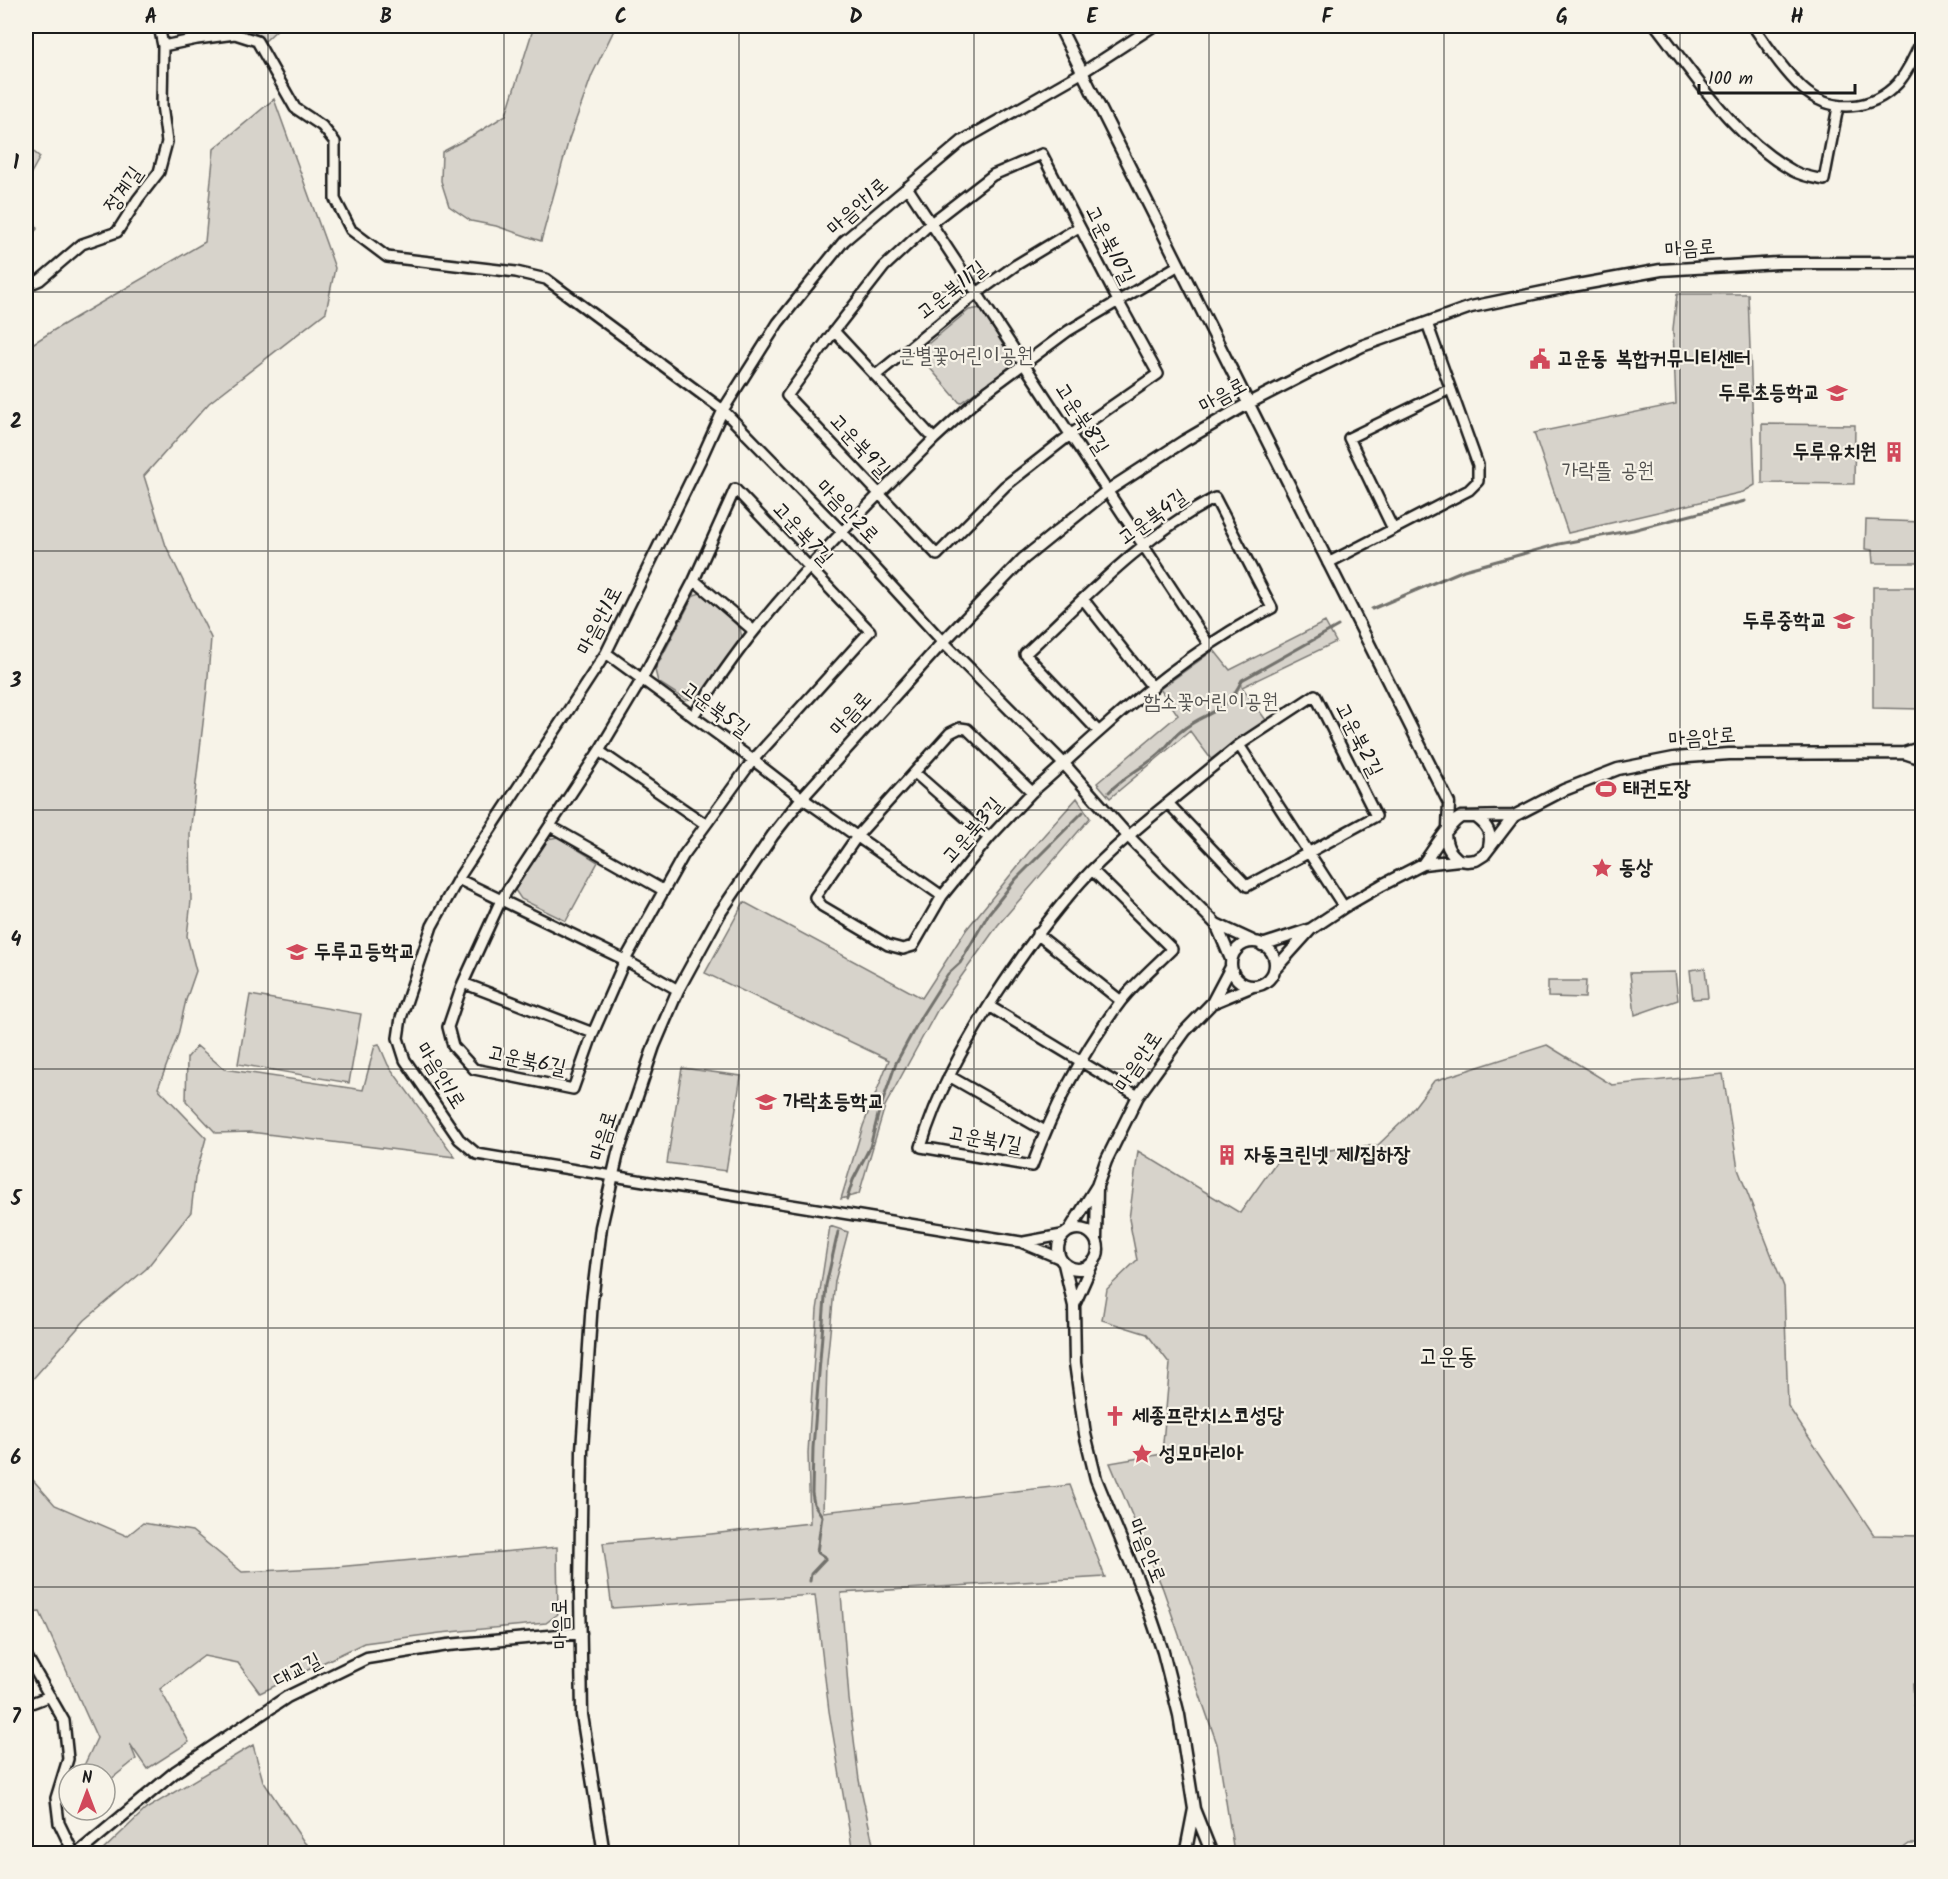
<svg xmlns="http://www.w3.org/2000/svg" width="1948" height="1879" font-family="Kalam,'Poor Story',sans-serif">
	<rect width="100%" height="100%" fill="#f7f3e8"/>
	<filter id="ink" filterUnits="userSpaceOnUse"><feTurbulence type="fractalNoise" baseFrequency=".0167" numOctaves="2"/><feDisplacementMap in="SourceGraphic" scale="12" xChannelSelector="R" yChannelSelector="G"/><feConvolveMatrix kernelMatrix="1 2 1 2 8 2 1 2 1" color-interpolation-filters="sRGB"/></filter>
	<g filter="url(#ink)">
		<!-- green -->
		<path fill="#d7d3cb" stroke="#7a7874" stroke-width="1.5" d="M 247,26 L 281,26 L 265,41 Z
			M 534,26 L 616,26 L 592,75 L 569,139 L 541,241 L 496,226 L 471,221 L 449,206 L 441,181 L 442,152 L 474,135 L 506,115 Z
			M 274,99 L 335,268 L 326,312 L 209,403 L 144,476 L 166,546 L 211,638 L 207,689 L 190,834 L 191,901 L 187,936 L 196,971 L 186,1000 L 178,1035 L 158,1088 L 206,1138 L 195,1178 L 191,1212 L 146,1269 L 85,1320 L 62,1346 L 30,1382 L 26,1400 L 26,348 L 54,330 L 205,242 L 214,149 Z
			M 26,146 L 40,157 L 26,182 Z
			M 26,191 L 37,229 L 26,240 Z
			M 1677,294 L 1748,294 L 1755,485 L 1743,492 L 1568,533 L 1534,433 L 1676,404 L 1673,329 Z
			M 981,308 L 1008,353 L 1011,367 L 960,403 L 917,353 L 969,310 Z
			M 1762,424 L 1855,425 L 1854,484 L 1762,483 Z
			M 1866,520 L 1922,522 L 1922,563 L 1873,563 L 1872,550 L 1865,549 Z
			M 1873,587 L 1922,587 L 1922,709 L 1873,708 Z
			M 701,593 L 740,628 L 742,639 L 700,696 L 686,700 L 658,682 L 655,670 L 694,595 Z
			M 1325,622 L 1336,642 L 1242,687 L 1266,720 L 1211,759 L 1190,731 L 1110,798 L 1097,783 L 1178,715 L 1160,689 L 1214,650 L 1230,670 Z
			M 1077,798 L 1090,818 L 998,925 L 938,1009 L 885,1106 L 859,1194 L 841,1199 L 863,1126 L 889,1060 L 705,973 L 744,902 L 922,998 L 966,930 L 1029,852 Z
			M 558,837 L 598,862 L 566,921 L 521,899 L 515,890 L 547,839 Z
			M 1705,968 L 1708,998 L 1693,999 L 1690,970 Z
			M 1675,972 L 1678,1000 L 1635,1015 L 1630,973 Z
			M 1548,981 L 1586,981 L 1585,998 L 1548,997 Z
			M 250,995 L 361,1014 L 349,1083 L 238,1064 Z
			M 379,1044 L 388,1065 L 455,1157 L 250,1132 L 216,1133 L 186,1101 L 187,1058 L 197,1046 L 224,1069 L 363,1090 L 375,1045 Z
			M 1547,1045 L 1612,1085 L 1723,1074 L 1738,1169 L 1784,1287 L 1788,1406 L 1874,1535 L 1922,1536 L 1922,1844 L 1909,1844 L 1895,1854 L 1232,1853 L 1233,1846 L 1217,1744 L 1163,1589 L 1110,1463 L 1162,1454 L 1170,1364 L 1147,1334 L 1102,1320 L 1107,1289 L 1137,1260 L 1129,1219 L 1138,1151 L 1240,1213 L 1284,1151 L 1300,1153 L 1378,1145 L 1405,1119 L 1434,1081 Z
			M 682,1068 L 741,1076 L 726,1171 L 667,1163 Z
			M 830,1226 L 848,1232 L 835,1281 L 827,1363 L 823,1512 L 1070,1485 L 1105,1577 L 841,1593 L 849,1699 L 859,1780 L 875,1853 L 853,1853 L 829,1711 L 815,1595 L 612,1608 L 603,1543 L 702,1535 L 810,1523 L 808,1453 L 817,1310 Z
			M 26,1472 L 55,1505 L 127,1536 L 143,1523 L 192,1531 L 242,1572 L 336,1567 L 557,1547 L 558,1614 L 546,1623 L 440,1633 L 364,1643 L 260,1693 L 238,1663 L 204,1656 L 160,1689 L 189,1742 L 147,1769 L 130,1744 L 136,1759 L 105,1784 L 105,1774 L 80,1774 L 97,1738 L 40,1612 L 26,1613 Z
			M 253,1745 L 263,1781 L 304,1842 L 315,1853 L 100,1853 L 146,1809 Z"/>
		<!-- water -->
		<path fill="#aca9a2" stroke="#72716c" stroke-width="1.5" d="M 1922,1682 L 1922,1702 L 1914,1705 L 1913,1684 Z"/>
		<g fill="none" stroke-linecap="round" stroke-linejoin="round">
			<!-- stream -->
			<path stroke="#72716c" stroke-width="3" d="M 1372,609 L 1464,570 L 1559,544 L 1633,530 L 1745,501
				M 1109,792 C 1124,776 1145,767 1161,752 C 1168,746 1172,738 1180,732 C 1207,709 1225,717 1242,680 L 1338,626
				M 847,1199 L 853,1180 L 870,1147 L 878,1115 L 896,1063 L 922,1015 L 948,974 L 960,963 L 989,913 L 1016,879 L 1083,812
				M 810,1581 L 811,1574 L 826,1558 L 817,1552 L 822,1516 L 814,1504 L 812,1493 L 813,1448 L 826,1285 L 838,1232"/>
			<!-- minor casing -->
			<g stroke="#1c1c1c" stroke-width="14">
				<path id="minor" d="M 1656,26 C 1696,77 1734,138 1793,171 C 1802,176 1814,178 1824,180 L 1838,107
					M 1753,26 C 1768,47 1783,70 1802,88 C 1830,114 1872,111 1898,83 C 1909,70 1916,54 1922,39
					M 1919,26 L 1922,27
					M 163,46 L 197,39 L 235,34 L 257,41 L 295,108 L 322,126 L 335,142 L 335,199 L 351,230 L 387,257 L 516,272 L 546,279 L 723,410 L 842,532 L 943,642
					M 1042,154 L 1118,301 L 1158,374 L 1070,435 L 1005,486 L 937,555 L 787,396 L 834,331 L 884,267 L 931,223 L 993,175 Z
					M 907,187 L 1209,645
					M 26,286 L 40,280 L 82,244 L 117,232 L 138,199 L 159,172 L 167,142 L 162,105 L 163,46 L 159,26
					M 834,331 L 934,439 L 982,395 L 1068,331 L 1179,265
					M 876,375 L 977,293 L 1016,265 L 1079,227
					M 735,489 L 870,631 L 753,760 L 683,856 L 625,960 L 593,1033 L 573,1089 L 474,1069 L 453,1046 L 448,1027 L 463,983 L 501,900 L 599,751 L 642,679 L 694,580 Z
					M 1393,529 L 1349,438 L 1450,389
					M 1328,563 L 1469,490 L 1478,481 L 1478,465 L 1427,323
					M 694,580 L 754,631
					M 1083,599 L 1153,688
					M 606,653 L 753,760 L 802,798 L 942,896
					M 1315,695 L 1376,816 L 1247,886 L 1168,803 L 1239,745 Z
					M 693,716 C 713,687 732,658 755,630 C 810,562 872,501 934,439
					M 960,728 L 967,729 L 1032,792 L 989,838 L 942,896 L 913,946 L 903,949 L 888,945 L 822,906 L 815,897 L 858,835 L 950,733 Z
					M 1239,745 L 1344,907
					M 599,751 L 705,824
					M 915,773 L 989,838
					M 1032,792 C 1056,772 1077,751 1100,731 C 1152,684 1209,640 1272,608 L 1215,498 C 1141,537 1086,597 1025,654 L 1099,732
					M 550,826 L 663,890
					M 1092,870 L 1172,949 C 1155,966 1136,982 1121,1001 C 1082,1052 1054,1107 1032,1166 L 921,1147 C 937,1092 965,1044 995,996 C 1024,952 1055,908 1092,870 C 1116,846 1142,824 1168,803
					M 458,879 L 625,960 L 678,990
					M 1037,934 L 1121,1001
					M 463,983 L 593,1033
					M 989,1006 L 1138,1096
					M 949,1076 L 1045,1131
					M 1024,1242 L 1062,1235
					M 1059,1258 L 1021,1242 L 477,1154 L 459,1139 L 405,1060 L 398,1038 L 401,1018 L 432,926 L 458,879 L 606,653 L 701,459 L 723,410 L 778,323 L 844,241 L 962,141 L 1083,72 L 1154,26
					M 26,1655 L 64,1721 L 68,1759 L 56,1798 L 59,1823 L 74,1854
					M 26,1705 L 50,1696"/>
			</g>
			<!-- tertiary casing -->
			<g stroke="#1c1c1c" stroke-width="15">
				<path id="tertiary" d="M 1059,26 L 1449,803 L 1448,827
					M 943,642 L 1065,765 L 1128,836 L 1216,924 L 1255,942
					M 1904,753 L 1922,747
					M 1477,818 C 1488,826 1492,834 1489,847
					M 1445,834 C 1446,846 1449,852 1459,860
					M 1423,864 C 1433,851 1448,824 1461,817 L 1514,816 L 1564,790 L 1618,769 L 1674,758 L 1729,754 L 1904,753 L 1922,759
					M 1216,924 L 1231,959
					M1231 964a22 22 0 1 1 44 0a22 22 0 1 1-44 0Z
					M 1262,945 L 1311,929
					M 1274,970 L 1311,929 L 1344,907 L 1382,885 L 1423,864 L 1459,860 L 1467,861 L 1476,860 L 1484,855 L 1514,816
					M 1212,1003 L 1253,986
					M1058 1249a20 20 0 1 1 40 0a20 20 0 1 1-40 0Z
					M 1069,1231 L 1097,1186 L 1106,1161 L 1138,1096 L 1185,1031 L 1212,1003 L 1231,967
					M 1096,1240 L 1097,1186
					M 1064,1264 L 1074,1306 L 1075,1363 L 1085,1434 L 1096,1479 L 1143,1593 L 1163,1652 L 1179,1715 L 1194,1809 L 1212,1854
					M 1074,1305 L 1093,1262
					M 1186,1850 L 1194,1809
					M 77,1854 L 175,1772 L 287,1697 L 367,1658 L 448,1645 L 581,1633
					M 604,1854 L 582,1715 L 580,1594 L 582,1450 L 592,1301 L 601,1227 L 618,1153 L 654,1046 L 678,990 L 720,913 L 773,835 L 802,798 L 943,642 L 1023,559 L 1107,491 L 1184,441 L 1249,403 L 1317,368 L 1362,346 L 1471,307 L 1572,286 L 1661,270 L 1778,263 L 1922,263"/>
			</g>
			<!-- minor -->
			<use href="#minor" stroke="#f7f3e8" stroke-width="9"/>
			<!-- tertiary -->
			<use href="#tertiary" stroke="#f7f3e8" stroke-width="10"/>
		</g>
	</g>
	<!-- grid -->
	<path fill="none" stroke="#1c1c1c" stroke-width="1.5" stroke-opacity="0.55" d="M 268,26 L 268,1854M 504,26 L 504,1854M 739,26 L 739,1854M 974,26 L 974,1854M 1209,26 L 1209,1854M 1444,26 L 1444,1854M 1680,26 L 1680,1854M 26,292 L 1922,292M 26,551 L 1922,551M 26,810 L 1922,810M 26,1069 L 1922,1069M 26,1328 L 1922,1328M 26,1587 L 1922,1587"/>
	<!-- icons -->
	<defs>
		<g id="civic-bare" transform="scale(1.62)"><path d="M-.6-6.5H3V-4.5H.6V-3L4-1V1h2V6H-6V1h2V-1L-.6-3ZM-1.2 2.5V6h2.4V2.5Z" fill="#d1495b" stroke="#f7f3e8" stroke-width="2.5" paint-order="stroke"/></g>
		<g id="school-bare" transform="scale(1.62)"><path d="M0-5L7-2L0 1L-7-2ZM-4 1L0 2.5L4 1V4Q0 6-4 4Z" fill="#d1495b" stroke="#f7f3e8" stroke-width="2.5" paint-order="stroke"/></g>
		<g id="building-bare" transform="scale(1.62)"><path d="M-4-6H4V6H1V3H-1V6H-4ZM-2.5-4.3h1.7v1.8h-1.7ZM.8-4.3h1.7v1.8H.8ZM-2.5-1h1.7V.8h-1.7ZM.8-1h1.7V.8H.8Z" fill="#d1495b" stroke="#f7f3e8" stroke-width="2.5" paint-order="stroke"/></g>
		<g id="stadium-bare" transform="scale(1.62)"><path d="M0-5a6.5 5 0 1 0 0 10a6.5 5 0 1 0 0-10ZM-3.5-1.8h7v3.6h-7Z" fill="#d1495b" stroke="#f7f3e8" stroke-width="2.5" paint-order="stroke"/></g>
		<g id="sight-bare" transform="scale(1.62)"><path d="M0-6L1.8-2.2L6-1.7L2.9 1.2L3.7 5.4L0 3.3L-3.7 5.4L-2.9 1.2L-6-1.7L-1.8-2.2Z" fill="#d1495b" stroke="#f7f3e8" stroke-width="2.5" paint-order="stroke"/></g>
		<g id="church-bare" transform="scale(1.62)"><path d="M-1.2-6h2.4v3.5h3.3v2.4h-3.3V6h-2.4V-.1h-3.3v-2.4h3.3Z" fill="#d1495b" stroke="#f7f3e8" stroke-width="2.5" paint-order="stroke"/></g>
	</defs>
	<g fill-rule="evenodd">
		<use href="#civic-bare" x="1540" y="359"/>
		<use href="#school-bare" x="1837" y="393"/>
		<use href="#building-bare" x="1894" y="452"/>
		<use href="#school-bare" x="1844" y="621"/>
		<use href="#stadium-bare" x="1606" y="789"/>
		<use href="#sight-bare" x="1602" y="868"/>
		<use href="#school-bare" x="297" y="952"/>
		<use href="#school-bare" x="766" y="1102"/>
		<use href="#building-bare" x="1227" y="1155"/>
		<use href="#church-bare" x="1115" y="1416"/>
		<use href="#sight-bare" x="1142" y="1454"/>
	</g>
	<g text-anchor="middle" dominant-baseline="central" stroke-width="4.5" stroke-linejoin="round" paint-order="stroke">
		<!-- street labels -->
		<g font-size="21" fill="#1c1c1c" stroke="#f7f3e8">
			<text transform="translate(124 190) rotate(-55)">정계길</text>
			<text transform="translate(858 207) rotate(-42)">마음안1로</text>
			<text transform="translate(1109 245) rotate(63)">고운북10길</text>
			<text transform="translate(1690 249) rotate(-4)">마음로</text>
			<text transform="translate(952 291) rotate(-38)">고운북11길</text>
			<text transform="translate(1223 396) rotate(-29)">마음로</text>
			<text transform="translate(1081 419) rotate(57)">고운북8길</text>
			<text transform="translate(859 446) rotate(47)">고운북9길</text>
			<text transform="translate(847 512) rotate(46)">마음안2로</text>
			<text transform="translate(1153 518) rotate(-36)">고운북4길</text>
			<text transform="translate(802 534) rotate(47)">고운북7길</text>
			<text transform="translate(600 621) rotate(-62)">마음안1로</text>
			<text transform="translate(715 710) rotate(36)">고운북5길</text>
			<text transform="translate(851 714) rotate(-48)">마음로</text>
			<text transform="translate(1702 738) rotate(-4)">마음안로</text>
			<text transform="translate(1358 740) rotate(63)">고운북2길</text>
			<text transform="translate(973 831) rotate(-49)">고운북3길</text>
			<text transform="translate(527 1061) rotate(12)">고운북6길</text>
			<text transform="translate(1139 1062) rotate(-56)">마음안로</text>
			<text transform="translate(440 1076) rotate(58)">마음안1로</text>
			<text transform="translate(604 1136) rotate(-73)">마음로</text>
			<text transform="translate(985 1140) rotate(10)">고운북1길</text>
			<text transform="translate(1146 1551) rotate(68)">마음안로</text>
			<text transform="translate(561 1624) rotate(-91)">마음로</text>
			<text transform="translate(298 1671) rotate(-28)">대교길</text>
		</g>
		<!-- park labels -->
		<g font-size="21" fill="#545351" stroke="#f7f3e8">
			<text x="966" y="356">큰별꽃어린이공원</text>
			<text x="1608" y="471">가락뜰 공원</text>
			<text x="1211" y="702">함소꽃어린이공원</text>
		</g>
		<!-- poi labels -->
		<g font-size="21" font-weight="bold" fill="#1c1c1c" stroke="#f7f3e8" text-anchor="start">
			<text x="1557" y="359">고운동 복합커뮤니티센터</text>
			<text x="1820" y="393" text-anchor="end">두루초등학교</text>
			<text x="1877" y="452" text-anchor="end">두루유치원</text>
			<text x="1827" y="621" text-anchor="end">두루중학교</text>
			<text x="1623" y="789">태권도장</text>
			<text x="1619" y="868">동상</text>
			<text x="314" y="952">두루고등학교</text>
			<text x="783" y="1102">가락초등학교</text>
			<text x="1244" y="1155">자동크린넷 제1집하장</text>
			<text x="1132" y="1416">세종프란치스코성당</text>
			<text x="1159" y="1454">성모마리아</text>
		</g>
		<!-- quarter labels -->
		<g font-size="24" fill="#1c1c1c" stroke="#f7f3e8">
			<text x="1448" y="1357">고운동</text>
		</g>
	</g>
	<!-- margin -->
	<rect width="1948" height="1879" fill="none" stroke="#f7f3e8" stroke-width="66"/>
	<!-- north arrow -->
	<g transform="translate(87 1792)"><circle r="28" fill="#f7f3e8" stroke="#9f9d96" stroke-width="1.5"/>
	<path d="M0-4.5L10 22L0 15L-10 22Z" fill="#d1495b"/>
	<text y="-9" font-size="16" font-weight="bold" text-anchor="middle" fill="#1c1c1c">N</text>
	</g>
	<!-- scale -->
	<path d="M1699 84v9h156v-9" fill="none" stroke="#1c1c1c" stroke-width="3"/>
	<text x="1708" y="84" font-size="18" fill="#1c1c1c" stroke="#f7f3e8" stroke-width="4.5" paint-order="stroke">100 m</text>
	<rect x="33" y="33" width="1882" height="1813" fill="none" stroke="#1c1c1c" stroke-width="2"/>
	<g font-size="20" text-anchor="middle" font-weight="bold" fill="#1c1c1c">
		<text x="151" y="23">A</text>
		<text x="386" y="23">B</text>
		<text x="621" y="23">C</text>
		<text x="856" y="23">D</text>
		<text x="1092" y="23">E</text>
		<text x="1327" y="23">F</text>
		<text x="1562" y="23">G</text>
		<text x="1797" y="23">H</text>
		<text x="16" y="169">1</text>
		<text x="16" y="428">2</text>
		<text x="16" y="687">3</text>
		<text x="16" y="946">4</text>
		<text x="16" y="1205">5</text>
		<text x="16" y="1464">6</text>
		<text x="16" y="1723">7</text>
	</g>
</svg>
